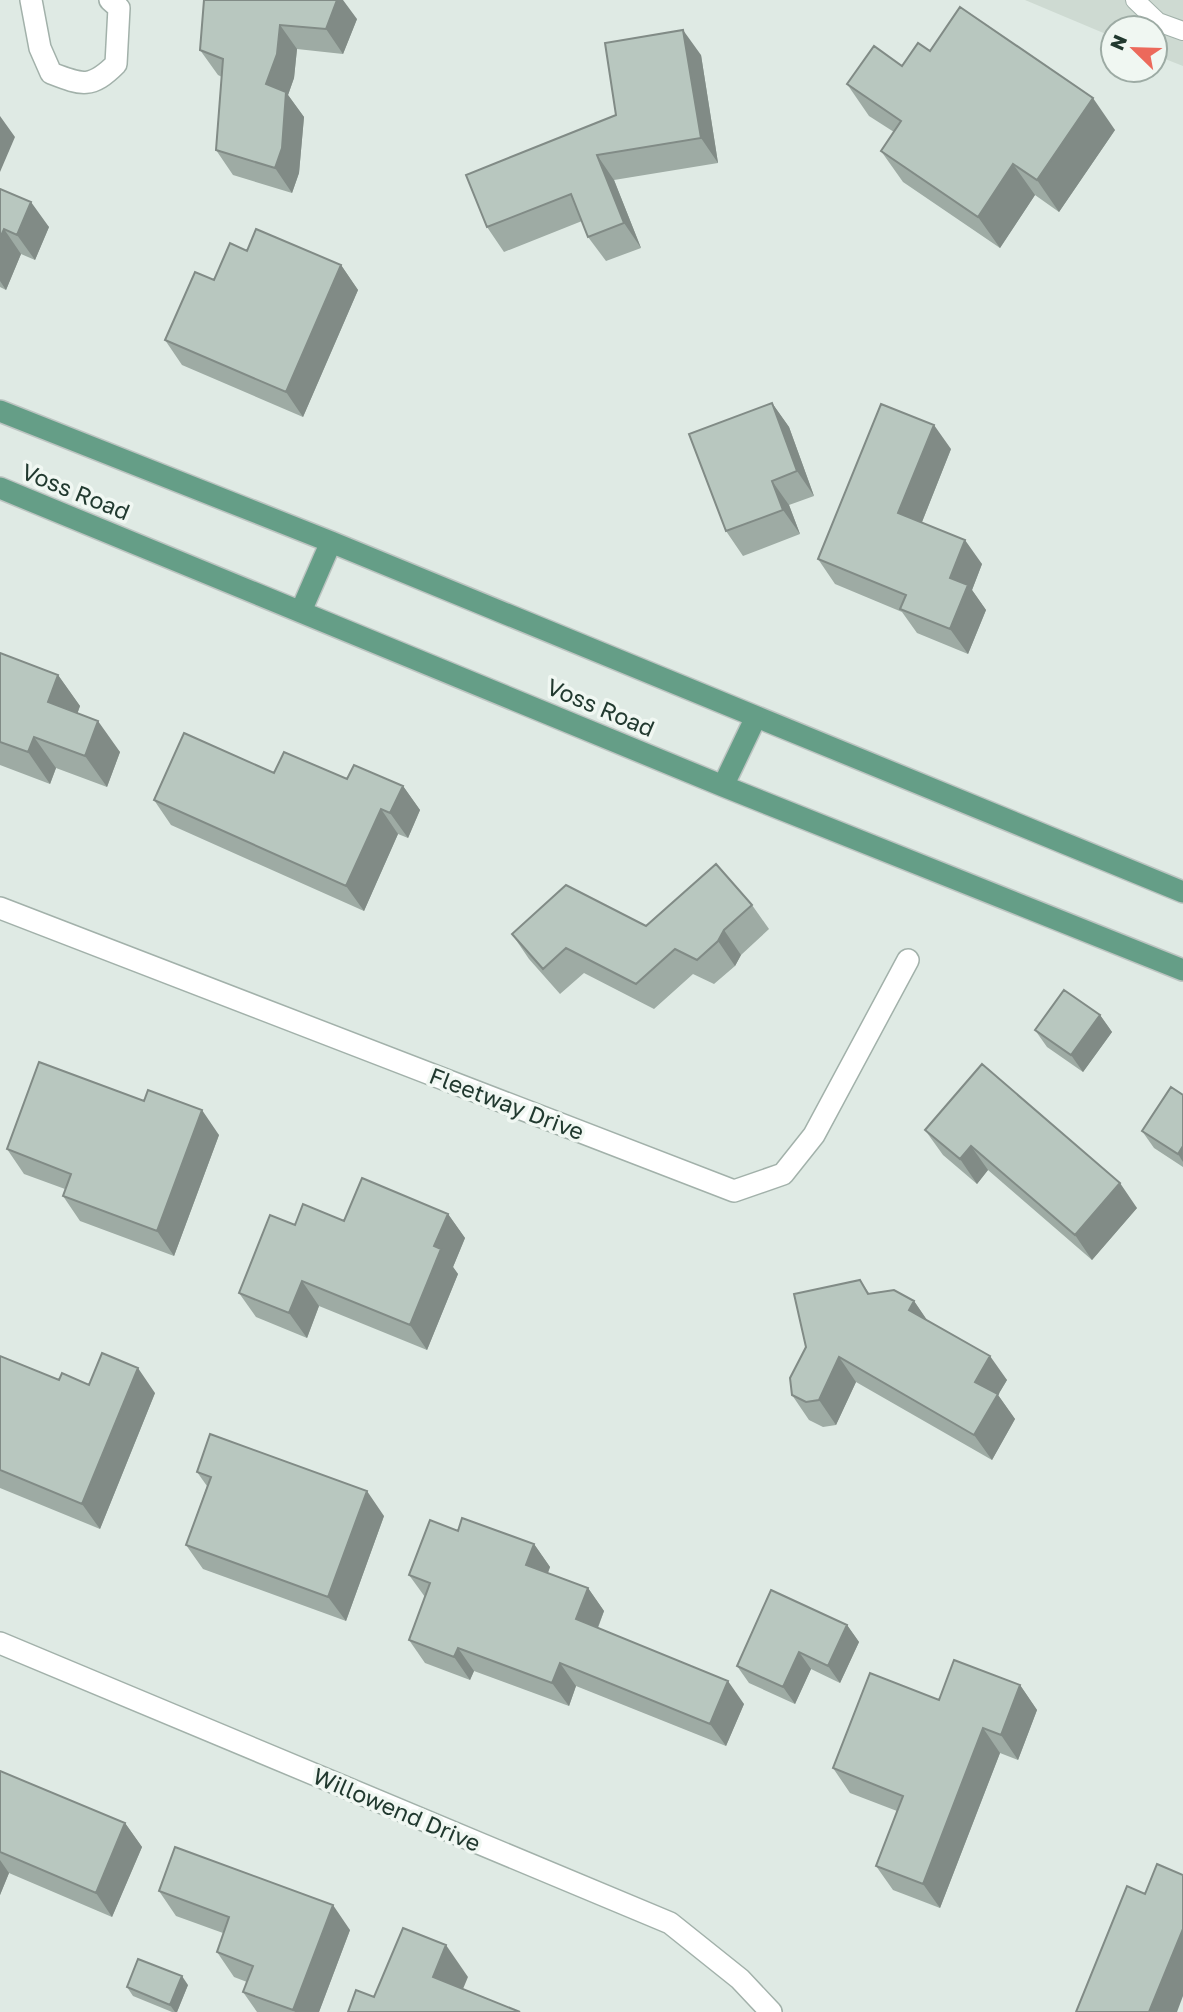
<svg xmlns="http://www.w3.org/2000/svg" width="1183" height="2012" font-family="'Golos Text',sans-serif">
	<rect width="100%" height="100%" fill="#dfeae4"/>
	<!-- built -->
	<path fill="#cedad2" d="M 1025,0 L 1183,0 L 1183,66 L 1155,55 L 1155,28 L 1113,28 L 1113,37 Z"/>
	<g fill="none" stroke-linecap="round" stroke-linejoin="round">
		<!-- lane casing -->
		<g stroke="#a2b1aa" stroke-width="20">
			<path id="lane" d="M 1135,0 L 1158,22 L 1183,31"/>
		</g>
		<!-- street casing -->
		<g stroke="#a2b1aa" stroke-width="24">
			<path id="street" d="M 31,0 L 40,48 L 51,73 C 82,85 91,89 116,64 L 119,8 L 110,0
				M 0,908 L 734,1191 L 783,1174 L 814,1135 L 908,960
				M 0,1643 L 670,1923 L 740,1979 L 771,2012"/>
		</g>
		<!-- primary casing -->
		<g stroke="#bcc4c1" stroke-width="24">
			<path id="primary" d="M 0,411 L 331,542 L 1183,892
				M 0,488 L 723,786 L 1183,970
				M 301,611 L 331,542
				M 723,786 L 756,717"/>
		</g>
		<!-- lane -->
		<use href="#lane" stroke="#fff" stroke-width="18"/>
		<!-- street -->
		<use href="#street" stroke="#fff" stroke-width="21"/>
		<!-- primary -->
		<use href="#primary" stroke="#659e87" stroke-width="21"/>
	</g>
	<!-- wall -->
	<path fill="#9eaba4" d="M 204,0 L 357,19 L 343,54 L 297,49 L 294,78 L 288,95 L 304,117 L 299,173 L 292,193 L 233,175 L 216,150 L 222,77 L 218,75 L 200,50 Z
		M 930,51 L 1115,130 L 1059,212 L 1035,195 L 1000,248 L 903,182 L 881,151 L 894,132 L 869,116 L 847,84 L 902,66 Z
		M 701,55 L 718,163 L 614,180 L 641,248 L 606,261 L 588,237 L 582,221 L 504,252 L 487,227 L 616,115 Z
		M 0,189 L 49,227 L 35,260 L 21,254 L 6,290 L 0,287 Z
		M 247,251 L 341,265 L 358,290 L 303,417 L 182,365 L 165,340 L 214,280 Z
		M 772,403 L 789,427 L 814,496 L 789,505 L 800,534 L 743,556 L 726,531 Z
		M 951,449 L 922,522 L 982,564 L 972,590 L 986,610 L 968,654 L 917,633 L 902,612 L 835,584 L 818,559 Z
		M 0,653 L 58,675 L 80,706 L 77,714 L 120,752 L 107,787 L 56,768 L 50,784 L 0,765 Z
		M 274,773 L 403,786 L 420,810 L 408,838 L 398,834 L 364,911 L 171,825 L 154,800 Z
		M 752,905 L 769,929 L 741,955 L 735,966 L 714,984 L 693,974 L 654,1009 L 584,973 L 560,994 L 529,959 L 512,934 L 646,926 Z
		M 1100,1015 L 1112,1032 L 1083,1072 L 1047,1047 L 1035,1030 Z
		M 1183,1095 L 1183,1167 L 1154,1148 L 1142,1131 Z
		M 144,1101 L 219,1135 L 174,1256 L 80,1221 L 63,1196 L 65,1189 L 24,1174 L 7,1149 Z
		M 925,1130 L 1137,1208 L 1092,1260 L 988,1170 L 977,1184 L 943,1155 Z
		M 448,1214 L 465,1238 L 453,1267 L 458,1274 L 427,1350 L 319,1306 L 307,1338 L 256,1317 L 239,1293 L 295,1225 Z
		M 860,1280 L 869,1293 L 914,1301 L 927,1320 L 1007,1380 L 998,1395 L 1015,1419 L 992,1460 L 856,1382 L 836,1425 L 823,1427 L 809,1420 L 792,1395 Z
		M 0,1356 L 59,1380 L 89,1385 L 155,1393 L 100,1529 L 0,1488 Z
		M 197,1472 L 384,1516 L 346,1621 L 203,1569 L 186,1545 L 207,1486 Z
		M 458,1531 L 534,1544 L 550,1567 L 548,1573 L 588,1588 L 604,1611 L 598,1628 L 744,1704 L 726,1746 L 576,1686 L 569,1706 L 474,1671 L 470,1680 L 425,1663 L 409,1640 L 425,1597 L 409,1575 Z
		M 847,1625 L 859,1642 L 840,1683 L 811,1669 L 795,1704 L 749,1683 L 737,1666 Z
		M 1020,1685 L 1037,1710 L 1018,1760 L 1000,1753 L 940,1908 L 893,1890 L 876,1866 L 897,1811 L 850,1793 L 833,1768 L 939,1700 Z
		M 0,1771 L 125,1823 L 142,1847 L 112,1917 L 9,1873 L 0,1895 Z
		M 159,1891 L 350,1930 L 319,2012 L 257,2012 L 243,1992 L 247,1982 L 234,1977 L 217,1952 L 223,1933 L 176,1916 Z
		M 188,1985 L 177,2012 L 172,2012 L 133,1996 L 127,1987 Z"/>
	<!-- shaded-wall -->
	<path fill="#818b86" d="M 337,0 L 343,0 L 357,19 L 343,54 L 326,29 Z
		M 280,25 L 297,49 L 294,78 L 288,95 L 304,117 L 299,173 L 292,193 L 275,168 L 266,84 Z
		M 683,30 L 701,55 L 718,163 L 701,138 Z
		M 1093,98 L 1115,130 L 1059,212 L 1037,180 Z
		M 0,116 L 15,137 L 0,172 Z
		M 597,155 L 614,180 L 641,248 L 624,223 Z
		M 1013,164 L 1035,195 L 1000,248 L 978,217 Z
		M 31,202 L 49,227 L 35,260 L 17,235 Z
		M 4,229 L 21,254 L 6,290 L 0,281 L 0,238 Z
		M 341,265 L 358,290 L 303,417 L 286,392 Z
		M 772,403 L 789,427 L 814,496 L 797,471 Z
		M 934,425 L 951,449 L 916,537 L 898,513 Z
		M 772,481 L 789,505 L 800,534 L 783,510 Z
		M 965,540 L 982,564 L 972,590 L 986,610 L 968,654 L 950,629 L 950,578 Z
		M 58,675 L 80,706 L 70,734 L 48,702 Z
		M 98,721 L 120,752 L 107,787 L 85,756 Z
		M 34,737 L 56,768 L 50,784 L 28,752 Z
		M 403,786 L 420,810 L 408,838 L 390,813 Z
		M 381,809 L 398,834 L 364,911 L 346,886 Z
		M 724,930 L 741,955 L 735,966 L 718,941 Z
		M 1100,1015 L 1112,1032 L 1083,1072 L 1071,1055 Z
		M 202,1110 L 219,1135 L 174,1256 L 157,1231 Z
		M 971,1146 L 988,1170 L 977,1184 L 960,1159 Z
		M 1183,1146 L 1183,1162 L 1178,1154 Z
		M 1120,1183 L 1137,1208 L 1092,1260 L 1075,1235 Z
		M 448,1214 L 465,1238 L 453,1267 L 458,1274 L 427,1350 L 410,1325 L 434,1246 Z
		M 302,1281 L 319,1306 L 307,1338 L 289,1313 Z
		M 914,1301 L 931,1326 L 909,1310 Z
		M 990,1356 L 1007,1380 L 998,1395 L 1015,1419 L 992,1460 L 974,1435 L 975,1382 Z
		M 839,1357 L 856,1382 L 836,1425 L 819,1400 Z
		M 138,1368 L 155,1393 L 100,1529 L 82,1504 Z
		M 367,1491 L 384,1516 L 346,1621 L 328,1597 Z
		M 534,1544 L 550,1567 L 542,1588 L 526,1565 Z
		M 588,1588 L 604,1611 L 592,1642 L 576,1619 Z
		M 847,1625 L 859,1642 L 840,1683 L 828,1666 Z
		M 458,1648 L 474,1671 L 470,1680 L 454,1657 Z
		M 799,1652 L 811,1669 L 795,1704 L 783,1687 Z
		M 560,1663 L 576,1686 L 569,1706 L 552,1683 Z
		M 728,1681 L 744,1704 L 726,1746 L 710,1724 Z
		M 1020,1685 L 1037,1710 L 1018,1760 L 1001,1735 Z
		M 983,1728 L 1000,1753 L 940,1908 L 923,1884 Z
		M 125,1823 L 142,1847 L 112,1917 L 96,1893 Z
		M 0,1860 L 9,1873 L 0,1895 Z
		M 333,1905 L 350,1930 L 319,2012 L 295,2012 L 293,2010 Z
		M 1183,1929 L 1183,1996 L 1177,2012 L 1149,2012 Z
		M 446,1945 L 468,1977 L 455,2008 L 433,1977 Z
		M 182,1976 L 188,1985 L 177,2012 L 175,2012 L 170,2005 Z"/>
	<!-- building -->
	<path fill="#b8c7bf" stroke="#818b86" stroke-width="2" d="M 204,0 L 337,0 L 326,29 L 280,25 L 277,54 L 266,84 L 286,92 L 282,148 L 275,168 L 216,150 L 223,59 L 200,50 Z
		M 960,7 L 1093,98 L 1037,180 L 1013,164 L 978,217 L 881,151 L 901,121 L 847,84 L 874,46 L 902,66 L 918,43 L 930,51 Z
		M 683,30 L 701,138 L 597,155 L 624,223 L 588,237 L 571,194 L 487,227 L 466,175 L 616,115 L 605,43 Z
		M 0,189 L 31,202 L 17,235 L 4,229 L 0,238 Z
		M 256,229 L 341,265 L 286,392 L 165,340 L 195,272 L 214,280 L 230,243 L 247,251 Z
		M 772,403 L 797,471 L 772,481 L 783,510 L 726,531 L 689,434 Z
		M 881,404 L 934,425 L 898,513 L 965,540 L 950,578 L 968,585 L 950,629 L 900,609 L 906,595 L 818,559 Z
		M 0,653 L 58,675 L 48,702 L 98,721 L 85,756 L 34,737 L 28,752 L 0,742 Z
		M 184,733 L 274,773 L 284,752 L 347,779 L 354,765 L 403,786 L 390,813 L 381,809 L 346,886 L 154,800 Z
		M 716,864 L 752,905 L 724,930 L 718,941 L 697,960 L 675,949 L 636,984 L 566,948 L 543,969 L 512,934 L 566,885 L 646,926 Z
		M 1064,990 L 1100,1015 L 1071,1055 L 1035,1030 Z
		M 39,1062 L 144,1101 L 148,1090 L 202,1110 L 157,1231 L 63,1196 L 71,1174 L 7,1149 Z
		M 982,1064 L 1120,1183 L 1075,1235 L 971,1146 L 960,1159 L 925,1130 Z
		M 1171,1087 L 1183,1095 L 1183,1146 L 1178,1154 L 1142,1131 Z
		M 362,1178 L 448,1214 L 434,1246 L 441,1249 L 410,1325 L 302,1281 L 289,1313 L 239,1293 L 270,1215 L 295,1225 L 303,1204 L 344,1221 Z
		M 860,1280 L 868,1294 L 894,1290 L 914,1301 L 909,1310 L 990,1356 L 975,1382 L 998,1394 L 974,1435 L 839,1357 L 819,1400 L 806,1402 L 792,1395 L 790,1378 L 806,1347 L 794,1294 Z
		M 102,1353 L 138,1368 L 82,1504 L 0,1470 L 0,1356 L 59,1380 L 62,1373 L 89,1385 Z
		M 210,1434 L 367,1491 L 328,1597 L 186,1545 L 211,1477 L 197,1472 Z
		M 462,1518 L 534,1544 L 526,1565 L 588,1588 L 576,1619 L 728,1681 L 710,1724 L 560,1663 L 552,1683 L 458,1648 L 454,1657 L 409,1640 L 430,1583 L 409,1575 L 430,1520 L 458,1531 Z
		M 771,1590 L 847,1625 L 828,1666 L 799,1652 L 783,1687 L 737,1666 Z
		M 954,1660 L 1020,1685 L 1001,1735 L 983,1728 L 923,1884 L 876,1866 L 903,1796 L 833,1768 L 870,1673 L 939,1700 Z
		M 0,1771 L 125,1823 L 96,1893 L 0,1852 Z
		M 175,1847 L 333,1905 L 293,2010 L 243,1992 L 253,1966 L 217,1952 L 229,1917 L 159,1891 Z
		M 1157,1864 L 1183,1875 L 1183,1929 L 1149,2012 L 1076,2012 L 1127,1886 L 1145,1894 Z
		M 403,1928 L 446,1945 L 433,1977 L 520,2012 L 348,2012 L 356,1990 L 374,1997 Z
		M 138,1959 L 182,1976 L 170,2005 L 127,1987 Z"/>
	<g text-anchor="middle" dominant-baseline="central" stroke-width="7" stroke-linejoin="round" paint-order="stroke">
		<!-- street labels -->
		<g font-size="23" fill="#21392f" stroke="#f0f7f2">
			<text transform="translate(76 491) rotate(22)">Voss Road</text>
			<text transform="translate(601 707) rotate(23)">Voss Road</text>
			<text transform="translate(507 1103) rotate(21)">Fleetway Drive</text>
			<text transform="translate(397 1809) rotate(23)">Willowend Drive</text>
		</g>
	</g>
	<!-- north arrow -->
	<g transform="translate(1134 49) rotate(293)"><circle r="33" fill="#f0f7f2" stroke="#9daba4" stroke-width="2"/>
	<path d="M0-5L12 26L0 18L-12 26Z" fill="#ec695b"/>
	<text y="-10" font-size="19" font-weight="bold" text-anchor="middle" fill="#21392f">N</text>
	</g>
</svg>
